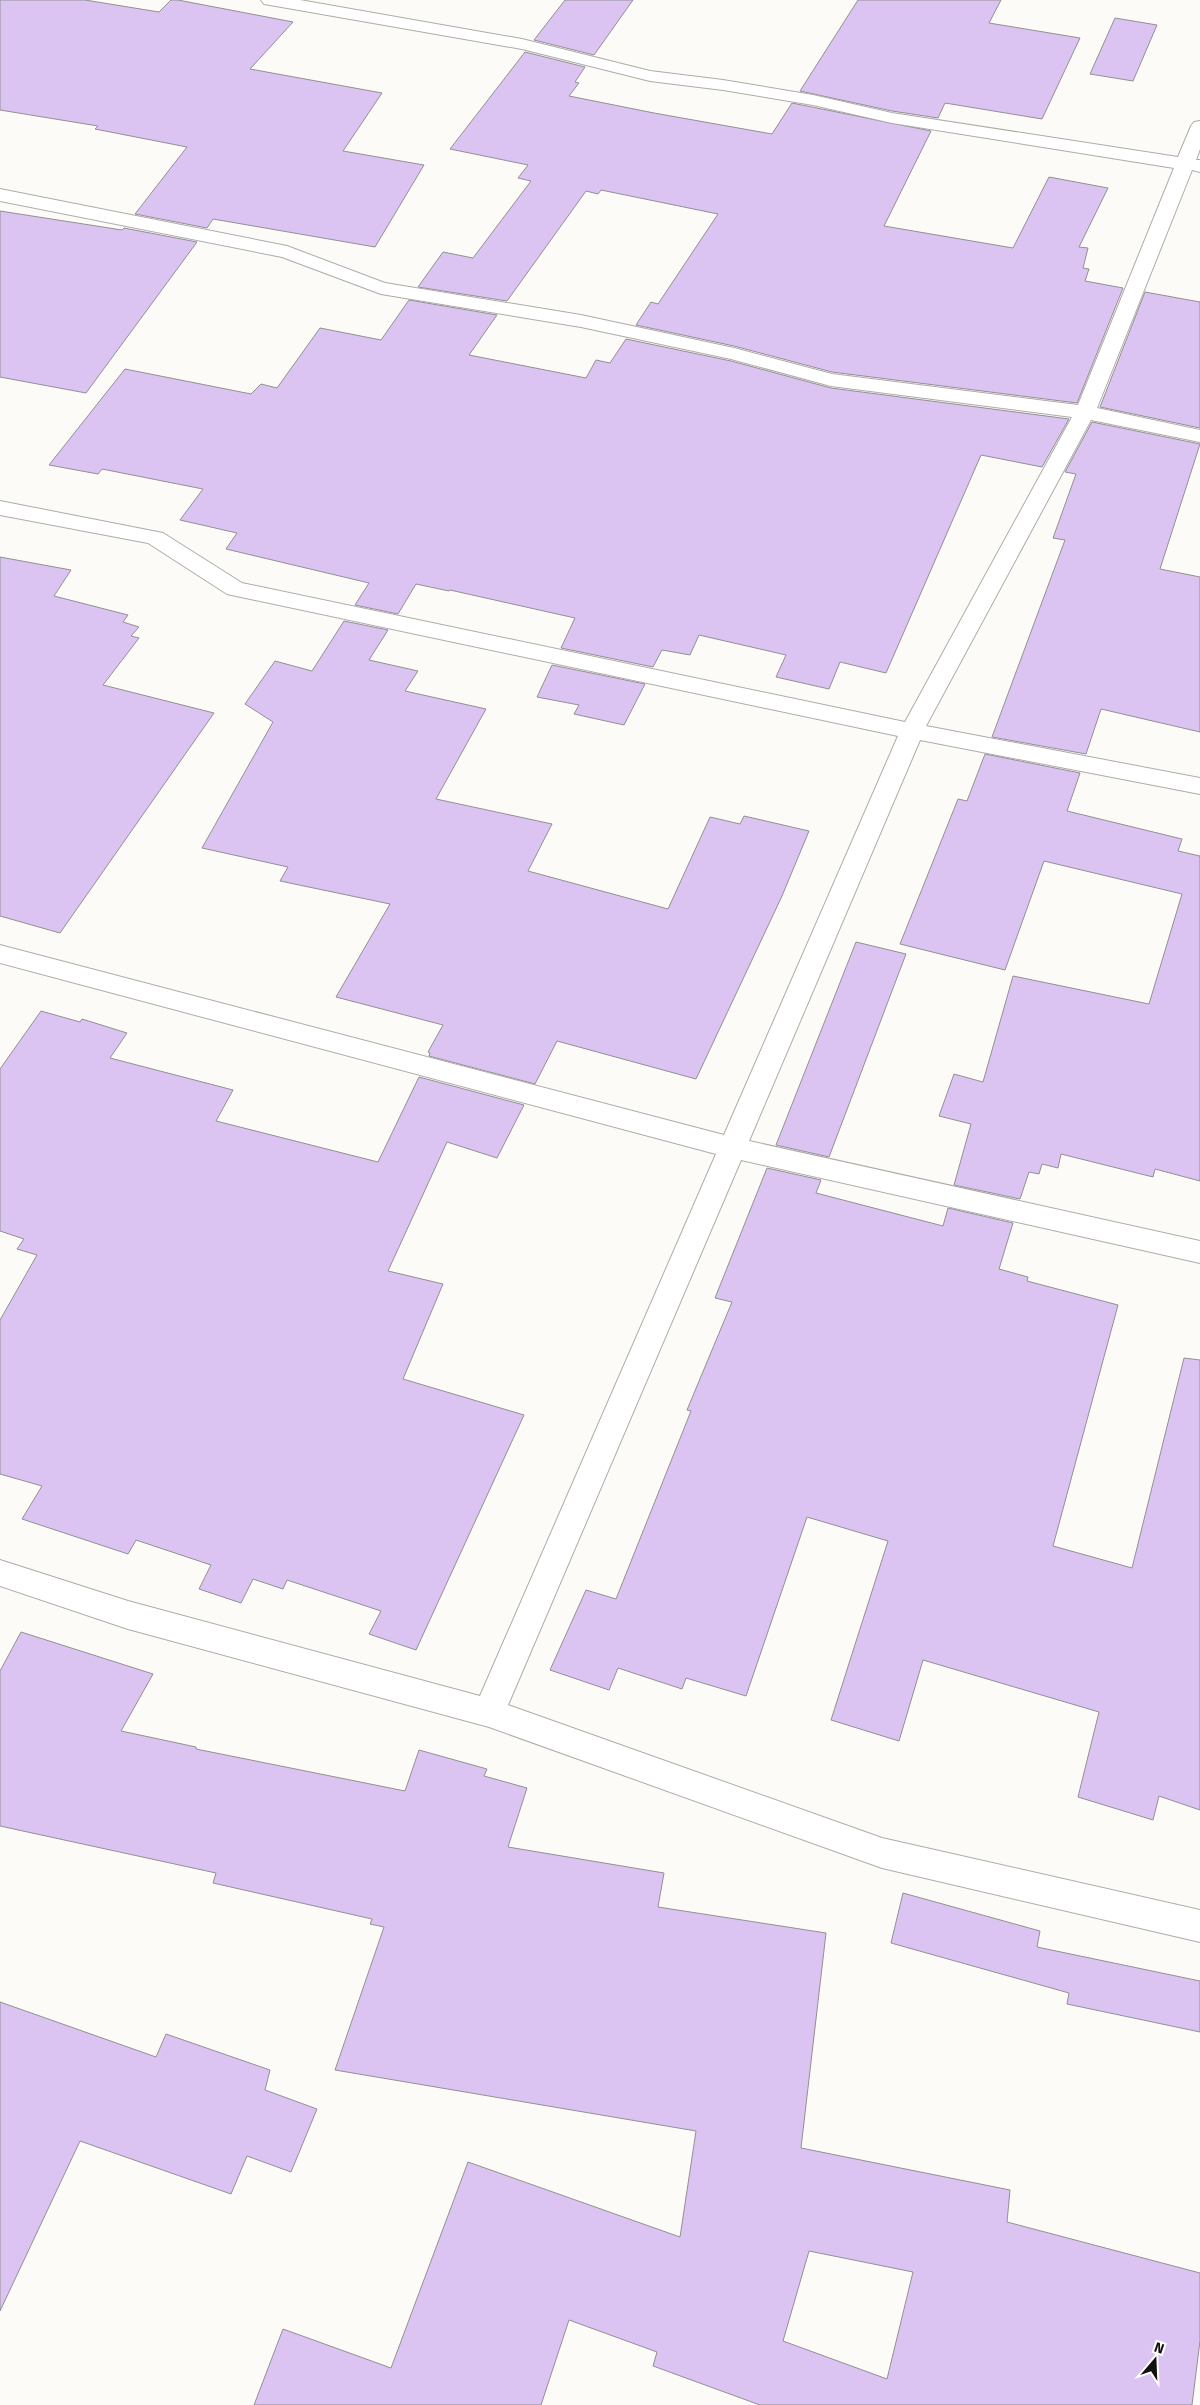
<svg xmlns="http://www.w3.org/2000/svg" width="1200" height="2405" font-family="'Fira Sans',sans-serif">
	<rect width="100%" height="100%" fill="#fdfbf8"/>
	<!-- building -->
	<path fill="#dcc4f2" stroke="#919093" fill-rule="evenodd" d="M 0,0 L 85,0 L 159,12 L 171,0 L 178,0 L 293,22 L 250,69 L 382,93 L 343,151 L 424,165 L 375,247 L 213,219 L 207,228 L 135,214 L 187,147 L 95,129 L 98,126 L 0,110 Z
		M 565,0 L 633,0 L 594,55 L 534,40 Z
		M 858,0 L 1001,0 L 989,23 L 1080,38 L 1042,119 L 945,103 L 938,118 L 892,111 L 800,91 Z
		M 1115,18 L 1157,25 L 1133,81 L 1090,74 Z
		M 525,52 L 585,67 L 575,82 L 579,83 L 569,96 L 654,113 L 772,134 L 792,103 L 931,131 L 884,226 L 1013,248 L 1049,177 L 1108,188 L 1079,247 L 1088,248 L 1083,268 L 1089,269 L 1085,281 L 1123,288 L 1077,403 L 832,372 L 734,346 L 636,325 L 651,302 L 658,304 L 718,214 L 601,190 L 598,194 L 586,191 L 507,301 L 418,287 L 443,252 L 473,258 L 531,181 L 518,178 L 528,165 L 450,149 Z
		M 0,211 L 122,230 L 124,228 L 197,242 L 86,393 L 0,377 Z
		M 1145,292 L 1200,302 L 1200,428 L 1100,407 Z
		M 409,300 L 497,315 L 469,355 L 586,378 L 596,360 L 610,363 L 626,339 L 731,361 L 831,388 L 1069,419 L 1042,467 L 981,455 L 886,673 L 840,662 L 829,689 L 776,677 L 786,655 L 699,635 L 690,655 L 662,650 L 653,667 L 561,648 L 575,618 L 450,590 L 449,591 L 416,584 L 398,614 L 355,605 L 369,583 L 226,549 L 237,533 L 180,520 L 203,489 L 102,469 L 98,474 L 49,465 L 125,369 L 251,394 L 261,384 L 277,388 L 320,328 L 381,340 Z
		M 1092,422 L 1200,444 L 1160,569 L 1200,577 L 1200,732 L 1101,709 L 1086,754 L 992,737 L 1065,540 L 1053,538 L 1076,474 L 1065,472 Z
		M 0,557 L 71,570 L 54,596 L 128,615 L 123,622 L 139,627 L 131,636 L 139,638 L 103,685 L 214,713 L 60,933 L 0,916 Z
		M 344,621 L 388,630 L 369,660 L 418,671 L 405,691 L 486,709 L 436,799 L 552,824 L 528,871 L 668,909 L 710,817 L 740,824 L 744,816 L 809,831 L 782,896 L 696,1079 L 557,1041 L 535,1084 L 429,1056 L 430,1053 L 428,1052 L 443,1025 L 336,997 L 390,904 L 280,881 L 288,867 L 202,848 L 273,722 L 245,704 L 275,661 L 312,671 Z
		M 552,665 L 645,684 L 624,725 L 574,714 L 579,705 L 537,697 Z
		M 985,754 L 1080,773 L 1067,811 L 1182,839 L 1178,851 L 1200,856 L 1200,1181 L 1155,1169 L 1153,1177 L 1061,1154 L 1058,1168 L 1042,1164 L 1039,1174 L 1029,1172 L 1020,1199 L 954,1185 L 971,1124 L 939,1116 L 954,1074 L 983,1082 L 1013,976 L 1149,1004 L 1182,894 L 1044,861 L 1005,970 L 900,944 L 958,799 L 967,801 Z
		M 856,942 L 906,954 L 829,1157 L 776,1145 Z
		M 41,1011 L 80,1022 L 82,1019 L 127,1033 L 110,1058 L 233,1090 L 216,1121 L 378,1162 L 419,1077 L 524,1105 L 497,1158 L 447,1142 L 388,1271 L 443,1284 L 403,1379 L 524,1415 L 416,1650 L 369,1634 L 381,1611 L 287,1580 L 283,1589 L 253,1579 L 241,1603 L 199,1589 L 211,1565 L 136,1540 L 128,1554 L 22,1519 L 42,1486 L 0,1474 L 0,1320 L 37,1255 L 17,1249 L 24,1239 L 0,1231 L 0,1069 Z
		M 767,1168 L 821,1180 L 816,1193 L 943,1226 L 948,1208 L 1013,1223 L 999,1269 L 1028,1277 L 1027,1281 L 1118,1305 L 1053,1546 L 1132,1568 L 1184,1358 L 1200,1360 L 1200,1810 L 1159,1796 L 1153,1820 L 1078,1797 L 1099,1712 L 923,1660 L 899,1741 L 831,1720 L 888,1541 L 807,1517 L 746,1696 L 686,1678 L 682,1689 L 618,1668 L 609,1690 L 550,1670 L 586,1590 L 616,1599 L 691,1411 L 687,1410 L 732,1302 L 715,1298 Z
		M 21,1632 L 153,1674 L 121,1731 L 196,1747 L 196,1749 L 405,1791 L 419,1750 L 487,1769 L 484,1776 L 527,1788 L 508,1847 L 664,1873 L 658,1907 L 826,1933 L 801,2148 L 1010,2190 L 1007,2222 L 1200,2273 L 1200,2341 L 1192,2405 L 760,2405 L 653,2366 L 657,2352 L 569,2320 L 541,2405 L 254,2405 L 283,2329 L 391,2368 L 468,2162 L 680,2237 L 696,2131 L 335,2070 L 384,1927 L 370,1924 L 372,1919 L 213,1883 L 216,1873 L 0,1826 L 0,1671 ZM 809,2251 L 913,2272 L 887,2379 L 783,2341 Z
		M 903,1893 L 1040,1931 L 1037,1947 L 1200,1981 L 1200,2032 L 1067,2004 L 1069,1993 L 891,1943 Z
		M 0,2002 L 156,2057 L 166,2034 L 270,2070 L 265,2090 L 317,2109 L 291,2172 L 247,2156 L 231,2194 L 80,2141 L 0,2311 Z"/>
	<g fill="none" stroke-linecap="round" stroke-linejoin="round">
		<!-- street casing -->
		<g stroke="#aeaca9" stroke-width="2">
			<path id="street" d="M 261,0 L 300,0 L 522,39 L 650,71 L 723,80 L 813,95 L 892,113 L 1178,157 L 1191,126 L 1194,122 L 1200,121 L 1200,149 L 1196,160 L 1200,160 L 1200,172 L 1192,170 L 1097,408 L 1200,430 L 1200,442 L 1091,420 L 926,726 L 1200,778 L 1200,794 L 920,740 L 749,1141 L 1200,1241 L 1200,1263 L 741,1160 L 508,1705 L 882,1838 L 1200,1910 L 1200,1942 L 882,1868 L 489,1727 L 128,1629 L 0,1586 L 0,1560 L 128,1601 L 480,1696 L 716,1154 L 0,963 L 0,945 L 724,1135 L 898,736 L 227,594 L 148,543 L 0,515 L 0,501 L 163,533 L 242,583 L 905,722 L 1072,417 L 831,386 L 731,359 L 581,327 L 381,294 L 282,257 L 0,201 L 0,189 L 287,246 L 385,283 L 581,315 L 734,348 L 832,374 L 1078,405 L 1174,168 L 892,123 L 813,105 L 723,90 L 650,81 L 522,49 L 270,5 L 264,4 Z"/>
		</g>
		<!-- street -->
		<use href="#street" fill="#fff" fill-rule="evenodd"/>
	</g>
	<!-- north arrow -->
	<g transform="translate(1155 2360) rotate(19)" stroke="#ffffff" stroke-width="4" paint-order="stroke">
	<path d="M0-4L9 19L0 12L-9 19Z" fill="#121110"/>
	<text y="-8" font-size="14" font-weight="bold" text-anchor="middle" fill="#121110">N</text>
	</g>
</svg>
